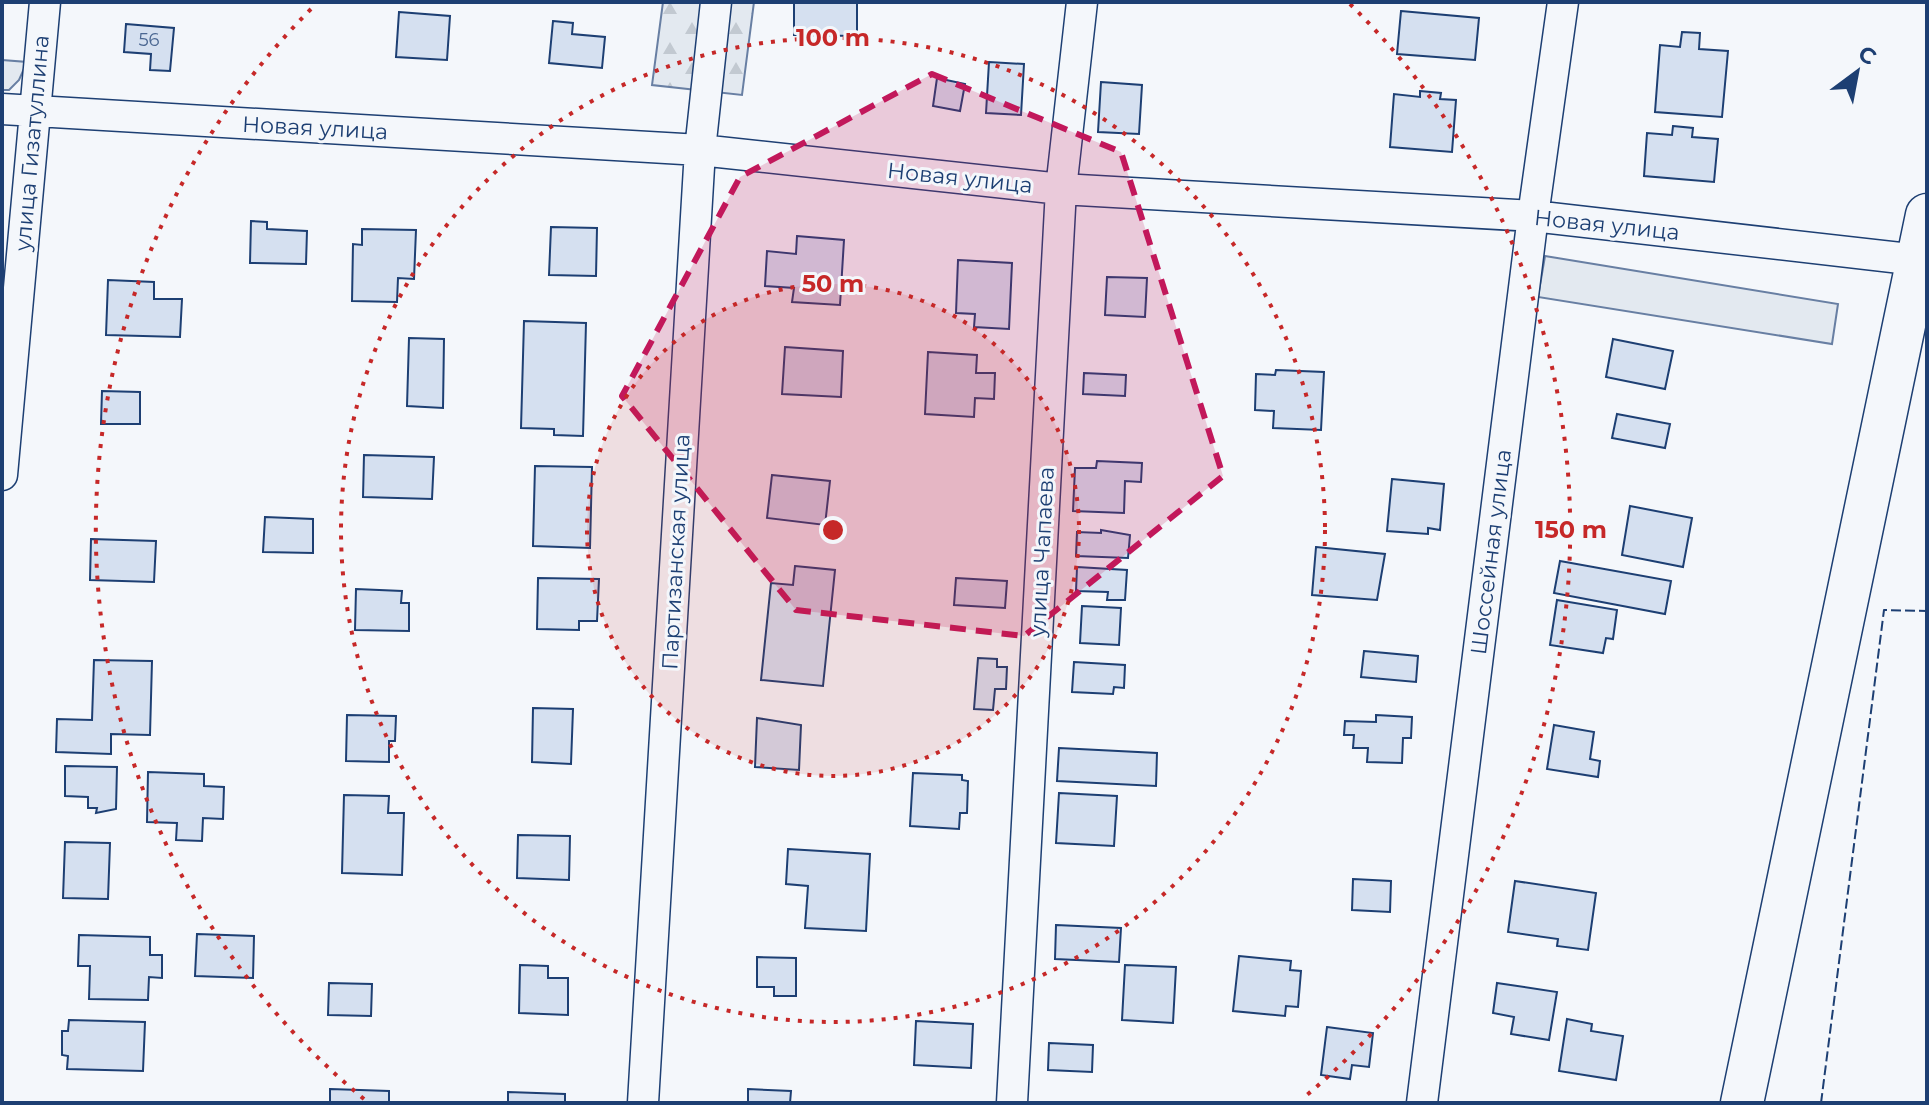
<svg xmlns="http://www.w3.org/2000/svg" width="1929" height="1105" font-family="Montserrat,sans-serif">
	<defs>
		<pattern id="forest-firs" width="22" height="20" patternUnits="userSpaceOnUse" patternTransform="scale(2)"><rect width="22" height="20" fill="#e3e9f0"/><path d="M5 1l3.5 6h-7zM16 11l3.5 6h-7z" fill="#c2c9d1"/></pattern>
	</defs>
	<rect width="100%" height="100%" fill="#f4f7fb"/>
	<!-- green -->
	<path fill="#e3e9f0" stroke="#687fa3" stroke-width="2" d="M 2,60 L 27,62 L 19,80 L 9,90 L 2,90 Z
		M 1545,256 L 1838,304 L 1832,344 L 1538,297 Z"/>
	<!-- forest -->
	<path fill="url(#forest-firs)" stroke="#687fa3" stroke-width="2" d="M 663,2 L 754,2 L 742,95 L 652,85 Z"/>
	<!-- building -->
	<path fill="#d5e0f0" stroke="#1d3f73" stroke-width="2" d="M 794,2 L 857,2 L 857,36 L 794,35 Z
		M 1401,11 L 1479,18 L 1475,60 L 1397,54 Z
		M 399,12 L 450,16 L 447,60 L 396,57 Z
		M 553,21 L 573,23 L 572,34 L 605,37 L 602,68 L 549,63 Z
		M 126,24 L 174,28 L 170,71 L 150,70 L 151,54 L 124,52 Z
		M 1682,32 L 1700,33 L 1699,49 L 1728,51 L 1722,117 L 1655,112 L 1660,45 L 1680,47 Z
		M 989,62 L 1024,64 L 1021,115 L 986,113 Z
		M 937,78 L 965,84 L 960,111 L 933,106 Z
		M 1101,82 L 1142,85 L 1139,134 L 1098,132 Z
		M 1420,91 L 1441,93 L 1440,99 L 1456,100 L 1452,152 L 1390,147 L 1394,94 L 1420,97 Z
		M 1673,126 L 1693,128 L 1692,137 L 1718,139 L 1714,182 L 1644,176 L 1647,133 L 1672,135 Z
		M 251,221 L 267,222 L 267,229 L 307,231 L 306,264 L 250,263 Z
		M 551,227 L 597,228 L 596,276 L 549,275 Z
		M 362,229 L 416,230 L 414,279 L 398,278 L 397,302 L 352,301 L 353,244 L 362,245 Z
		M 797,236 L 844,240 L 840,305 L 792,302 L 794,288 L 765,286 L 767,251 L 796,254 Z
		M 958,260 L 1012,263 L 1009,329 L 974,327 L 975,314 L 956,313 Z
		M 1107,277 L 1147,278 L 1145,317 L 1105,315 Z
		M 108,280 L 154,282 L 154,299 L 182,299 L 180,337 L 106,335 Z
		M 524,321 L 586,323 L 583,436 L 554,435 L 554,429 L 521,428 Z
		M 409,338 L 444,339 L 443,408 L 407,406 Z
		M 1613,339 L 1673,351 L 1665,389 L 1606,377 Z
		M 785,347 L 843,351 L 841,397 L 782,394 Z
		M 928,352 L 977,355 L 976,373 L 995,373 L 994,399 L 975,398 L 974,417 L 925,414 Z
		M 1276,370 L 1324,372 L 1321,430 L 1273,428 L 1274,411 L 1255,410 L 1256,374 L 1275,375 Z
		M 1084,373 L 1126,375 L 1125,396 L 1083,394 Z
		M 102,391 L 140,392 L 140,424 L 101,424 Z
		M 1617,414 L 1670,424 L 1665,448 L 1612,438 Z
		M 364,455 L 434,457 L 432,499 L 363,497 Z
		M 1097,461 L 1142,463 L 1141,482 L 1125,481 L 1124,513 L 1073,511 L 1075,468 L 1096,468 Z
		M 535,466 L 592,467 L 590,548 L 533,546 Z
		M 772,475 L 830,481 L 825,525 L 767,518 Z
		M 1392,479 L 1444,484 L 1440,530 L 1428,528 L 1428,534 L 1387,531 Z
		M 1630,506 L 1692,518 L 1683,567 L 1622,555 Z
		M 265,517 L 313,519 L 313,553 L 263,552 Z
		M 1101,530 L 1130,535 L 1128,558 L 1076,556 L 1077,532 L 1101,533 Z
		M 91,539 L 156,541 L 154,582 L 90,580 Z
		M 1316,547 L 1385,554 L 1377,600 L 1312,595 Z
		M 1560,561 L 1671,581 L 1665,614 L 1554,593 Z
		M 795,566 L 835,570 L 823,686 L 761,680 L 771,583 L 793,585 Z
		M 1077,567 L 1127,570 L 1125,600 L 1107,600 L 1108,592 L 1076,591 Z
		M 538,578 L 599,579 L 597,621 L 579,621 L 579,630 L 537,629 Z
		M 956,578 L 1007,581 L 1005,608 L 954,605 Z
		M 356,589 L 402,591 L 401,603 L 409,603 L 409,631 L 355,630 Z
		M 1557,600 L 1617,610 L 1613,639 L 1606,638 L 1603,653 L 1550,645 Z
		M 1082,606 L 1121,608 L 1119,645 L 1080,643 Z
		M 1364,651 L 1418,656 L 1416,682 L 1361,677 Z
		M 978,658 L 997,659 L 997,667 L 1007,667 L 1006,689 L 995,689 L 993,710 L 974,709 Z
		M 94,660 L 152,661 L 150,735 L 111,734 L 111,754 L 56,752 L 57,719 L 92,720 Z
		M 1074,662 L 1125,665 L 1124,688 L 1114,687 L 1113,694 L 1072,692 Z
		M 533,708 L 573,709 L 571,764 L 532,762 Z
		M 347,715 L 396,716 L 395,741 L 389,741 L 389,762 L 346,761 Z
		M 1376,715 L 1412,717 L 1411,738 L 1403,738 L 1402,763 L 1367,762 L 1368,748 L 1353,748 L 1354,735 L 1344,735 L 1345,721 L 1376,722 Z
		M 757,718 L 801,725 L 799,770 L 755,767 Z
		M 1554,725 L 1594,732 L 1590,759 L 1600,761 L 1598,777 L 1547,769 Z
		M 1059,748 L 1157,753 L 1156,786 L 1057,781 Z
		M 65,766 L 117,767 L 116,809 L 96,813 L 97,808 L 88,808 L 88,797 L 65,796 Z
		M 148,772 L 204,774 L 204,786 L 224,787 L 223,819 L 203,818 L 202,841 L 176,840 L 177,823 L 147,822 Z
		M 913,773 L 962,775 L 962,780 L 968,781 L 967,813 L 960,813 L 959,829 L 910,826 Z
		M 1059,793 L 1117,796 L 1114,846 L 1056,843 Z
		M 344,795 L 389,796 L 388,813 L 404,813 L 402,875 L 342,873 Z
		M 518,835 L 570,836 L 569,880 L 517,878 Z
		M 65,842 L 110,843 L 108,899 L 63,898 Z
		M 788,849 L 870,854 L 866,931 L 805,928 L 808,886 L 786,884 Z
		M 1353,879 L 1391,881 L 1390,912 L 1352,910 Z
		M 1515,881 L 1596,893 L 1588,950 L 1557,946 L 1558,939 L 1508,932 Z
		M 1056,925 L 1121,928 L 1119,962 L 1055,959 Z
		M 197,934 L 254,936 L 253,978 L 195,976 Z
		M 79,935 L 150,937 L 150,955 L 162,955 L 162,978 L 149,977 L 148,1000 L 89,999 L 90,966 L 78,966 Z
		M 1239,956 L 1291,961 L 1290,970 L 1301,971 L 1298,1007 L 1286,1006 L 1285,1016 L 1233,1011 Z
		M 757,957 L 796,958 L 796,996 L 774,996 L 774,987 L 757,987 Z
		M 520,965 L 548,966 L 548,978 L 568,978 L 568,1015 L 519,1013 Z
		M 1125,965 L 1176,967 L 1173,1023 L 1122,1020 Z
		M 329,983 L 372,984 L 371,1016 L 328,1015 Z
		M 1497,983 L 1557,992 L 1549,1040 L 1511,1034 L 1514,1017 L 1493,1013 Z
		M 1567,1019 L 1592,1024 L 1591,1031 L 1623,1036 L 1616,1080 L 1559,1071 Z
		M 69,1020 L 145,1022 L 143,1071 L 67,1069 L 68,1056 L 62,1055 L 62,1031 L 68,1031 Z
		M 916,1021 L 973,1024 L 971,1068 L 914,1065 Z
		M 1327,1027 L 1373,1033 L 1369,1067 L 1352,1065 L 1350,1079 L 1321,1075 Z
		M 1049,1043 L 1093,1045 L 1092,1072 L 1048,1070 Z
		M 330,1089 L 389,1091 L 389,1103 L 330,1103 Z
		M 748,1089 L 791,1091 L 790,1103 L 748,1103 Z
		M 508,1092 L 565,1094 L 565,1103 L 508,1103 Z"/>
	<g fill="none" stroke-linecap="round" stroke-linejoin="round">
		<!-- minor casing -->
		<g stroke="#1d3f73" stroke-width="33">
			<path id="minor" d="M 2,109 L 700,150 L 1061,189 L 1533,216 L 1918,260
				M 2,475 L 45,2
				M 643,1103 L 700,150 L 716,2
				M 1012,1103 L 1061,189 L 1082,2
				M 1422,1103 L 1533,216 L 1563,2"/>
		</g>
		<!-- secondary casing -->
		<g stroke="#1d3f73" stroke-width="45">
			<path id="secondary" d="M 1742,1103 L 1927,215"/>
		</g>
		<!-- minor -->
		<use href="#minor" stroke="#f4f7fb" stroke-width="30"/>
		<!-- secondary -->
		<use href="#secondary" stroke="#f4f7fb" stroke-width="42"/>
		<!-- fence -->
		<path stroke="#1d3f73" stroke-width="2" stroke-dasharray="10 4" stroke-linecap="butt" d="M 1821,1103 L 1884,610 L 1927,611"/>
	</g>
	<!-- marked area -->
	<path fill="#c2185b" fill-opacity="0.2" stroke="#c2185b" stroke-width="6" stroke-dasharray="16 10" stroke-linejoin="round" d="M 932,74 L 1121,152 L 1223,476 L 1024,636 L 796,610 L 622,396 L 740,177 Z"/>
	<!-- distance rings -->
	<circle cx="833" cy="530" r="246" fill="#c62828" fill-opacity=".12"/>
	<g fill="none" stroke="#c62828" stroke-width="4" stroke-dasharray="4 8">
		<circle cx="833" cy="530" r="246"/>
		<circle cx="833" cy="530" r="492"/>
		<path d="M364 1099A738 738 0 0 1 316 4M1350 4A738 738 0 0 1 1302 1099"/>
	</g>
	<g text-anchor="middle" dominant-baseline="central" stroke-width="6" stroke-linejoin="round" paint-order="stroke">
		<!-- number labels -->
		<g font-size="18" fill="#4b6792">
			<text x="149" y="40">56</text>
		</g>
		<!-- street labels -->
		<g font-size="22" fill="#1d3f73" stroke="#f4f7fb">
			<text transform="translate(315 128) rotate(3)">Новая улица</text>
			<text transform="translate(32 143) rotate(-85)">улица Гизатуллина</text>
			<text transform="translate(960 178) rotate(6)">Новая улица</text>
			<text transform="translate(1607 225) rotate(6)">Новая улица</text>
			<text transform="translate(676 552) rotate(-87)">Партизанская улица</text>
			<text transform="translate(1042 552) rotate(-87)">улица Чапаева</text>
			<text transform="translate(1491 552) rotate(-83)">Шоссейная улица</text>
		</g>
	</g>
	<circle cx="833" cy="530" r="12" fill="#c62828" stroke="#f4f7fb" stroke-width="4"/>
	<g font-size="24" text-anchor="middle" font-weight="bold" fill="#c62828" stroke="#f4f7fb" stroke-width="6" stroke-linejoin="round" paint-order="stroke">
		<text x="833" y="46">100 m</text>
		<text x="833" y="292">50 m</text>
		<text x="1571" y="538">150 m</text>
	</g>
	<!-- border -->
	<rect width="1929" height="1105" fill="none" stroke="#1d3f73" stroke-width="8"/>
	<!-- north arrow -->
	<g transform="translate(1857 72) rotate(32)" stroke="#f4f7fb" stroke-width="6" paint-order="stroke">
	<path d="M0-6L14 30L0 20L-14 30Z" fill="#1d3f73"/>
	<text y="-12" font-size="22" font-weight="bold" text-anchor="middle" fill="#1d3f73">С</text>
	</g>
</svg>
